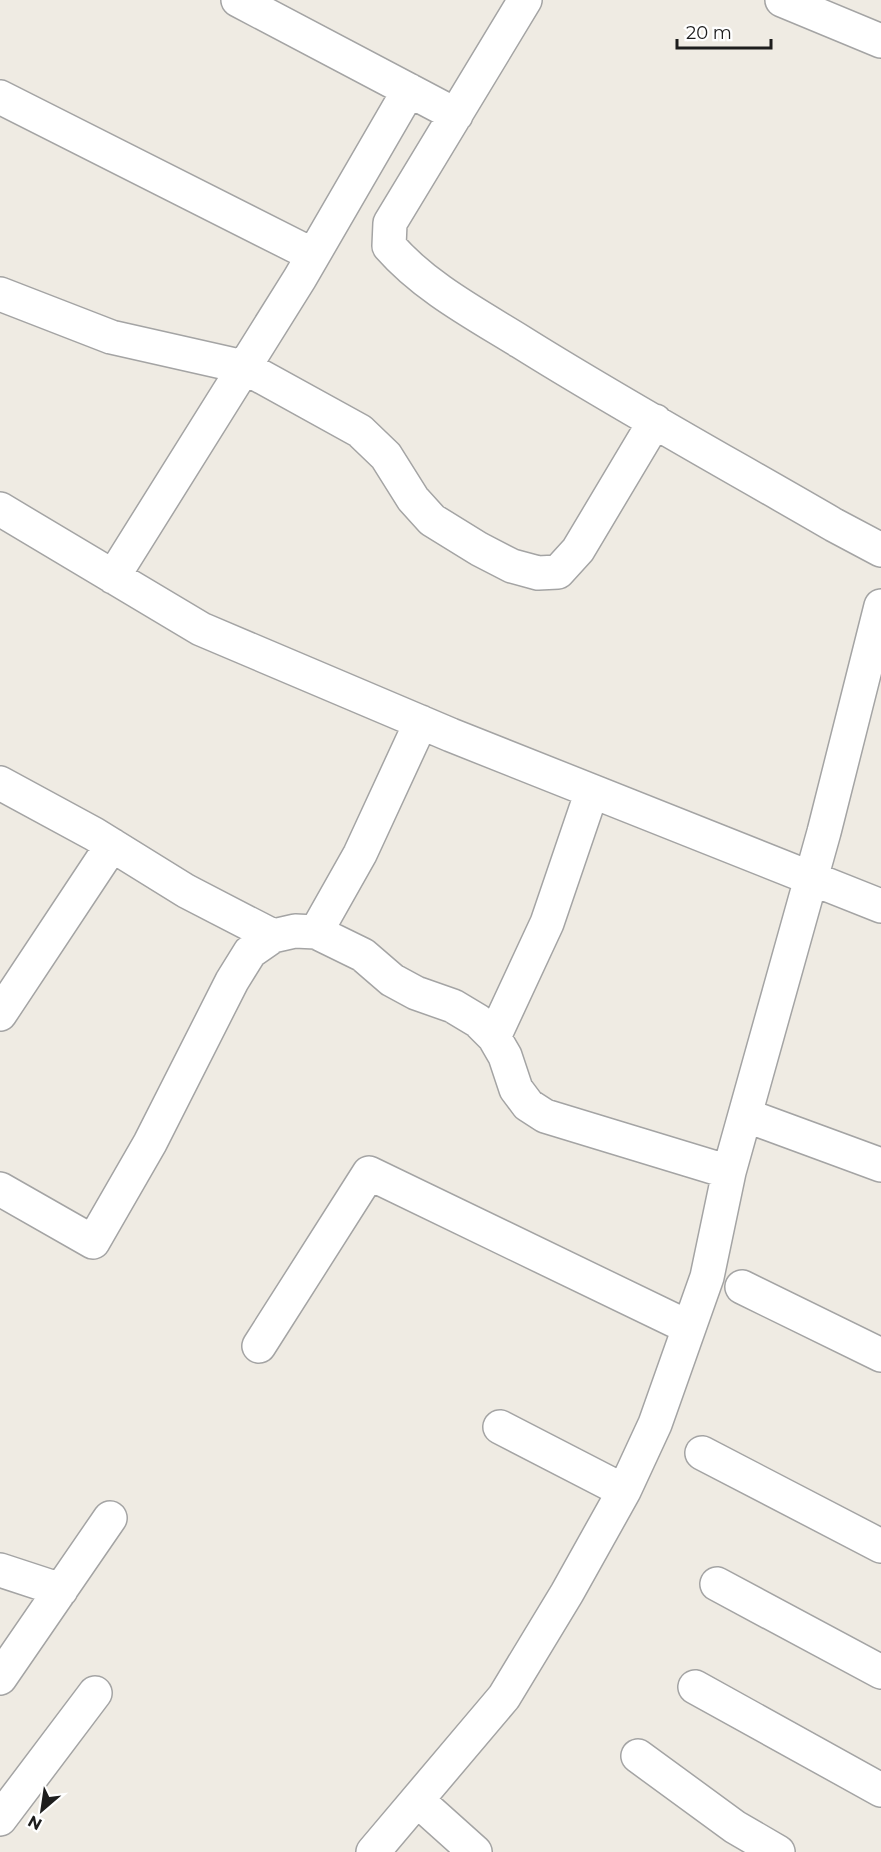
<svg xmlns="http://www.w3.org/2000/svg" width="881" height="1852" font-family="Montserrat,sans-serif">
	<rect width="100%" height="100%" fill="#efebe3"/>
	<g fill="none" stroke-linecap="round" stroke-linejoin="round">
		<!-- minor casing -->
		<g stroke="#a4a4a4" stroke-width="36">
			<path id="minor" d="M 238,0 L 456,115
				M 525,0 L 390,223 L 389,246 C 425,287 474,313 521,342 C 623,406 729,464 834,525 L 881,550
				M 782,0 L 881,41
				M 0,97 L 313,255
				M 0,294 L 111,337 L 244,367 L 360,431 L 386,456 L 413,499 L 432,520 L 479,549 L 512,566 L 538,573 L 558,572 L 578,550 L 655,421
				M 0,509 L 201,629 L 451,735 L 881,906
				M 113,577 L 300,278 L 409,90
				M 0,783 L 94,834 L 186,891 L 273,936
				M 316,932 L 360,854 L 421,722
				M 0,1014 L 112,845
				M 494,1037 L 547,923 L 592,791
				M 745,1115 L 881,1165
				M 0,1189 L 93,1242 L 150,1143 L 232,981 L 250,952 L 273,936 L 295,931 L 316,932 L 363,955 L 392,980 L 416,993 L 453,1006 L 478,1021 L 494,1037 L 505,1056 L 516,1089 L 528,1105 L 545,1116 L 729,1172
				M 742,1287 L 881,1355
				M 259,1346 L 369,1173 L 688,1327
				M 500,1427 L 624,1491
				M 702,1453 L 881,1546
				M 0,1570 L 61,1590
				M 717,1584 L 881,1672
				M 0,1678 L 110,1518
				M 695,1687 L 881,1790
				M 638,1756 L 735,1827 L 778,1852
				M 417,1800 L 475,1852
				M 0,1819 L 95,1693
				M 373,1852 L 504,1697 L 567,1593 L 624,1491 L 655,1424 L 707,1277 L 729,1172 L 824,832 L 881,606"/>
		</g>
		<!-- minor -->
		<use href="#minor" stroke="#fff" stroke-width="33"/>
	</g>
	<!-- north arrow -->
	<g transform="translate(42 1810) rotate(209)" stroke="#ffffff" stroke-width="4.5" paint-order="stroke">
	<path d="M0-4.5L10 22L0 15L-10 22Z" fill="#1d1d1d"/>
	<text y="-9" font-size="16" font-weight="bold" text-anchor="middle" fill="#1d1d1d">N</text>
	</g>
	<!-- scale -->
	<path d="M677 39v9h94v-9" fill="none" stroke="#1d1d1d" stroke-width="3"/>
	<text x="686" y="39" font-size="18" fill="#1d1d1d" stroke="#ffffff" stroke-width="4.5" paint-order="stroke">20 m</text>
</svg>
